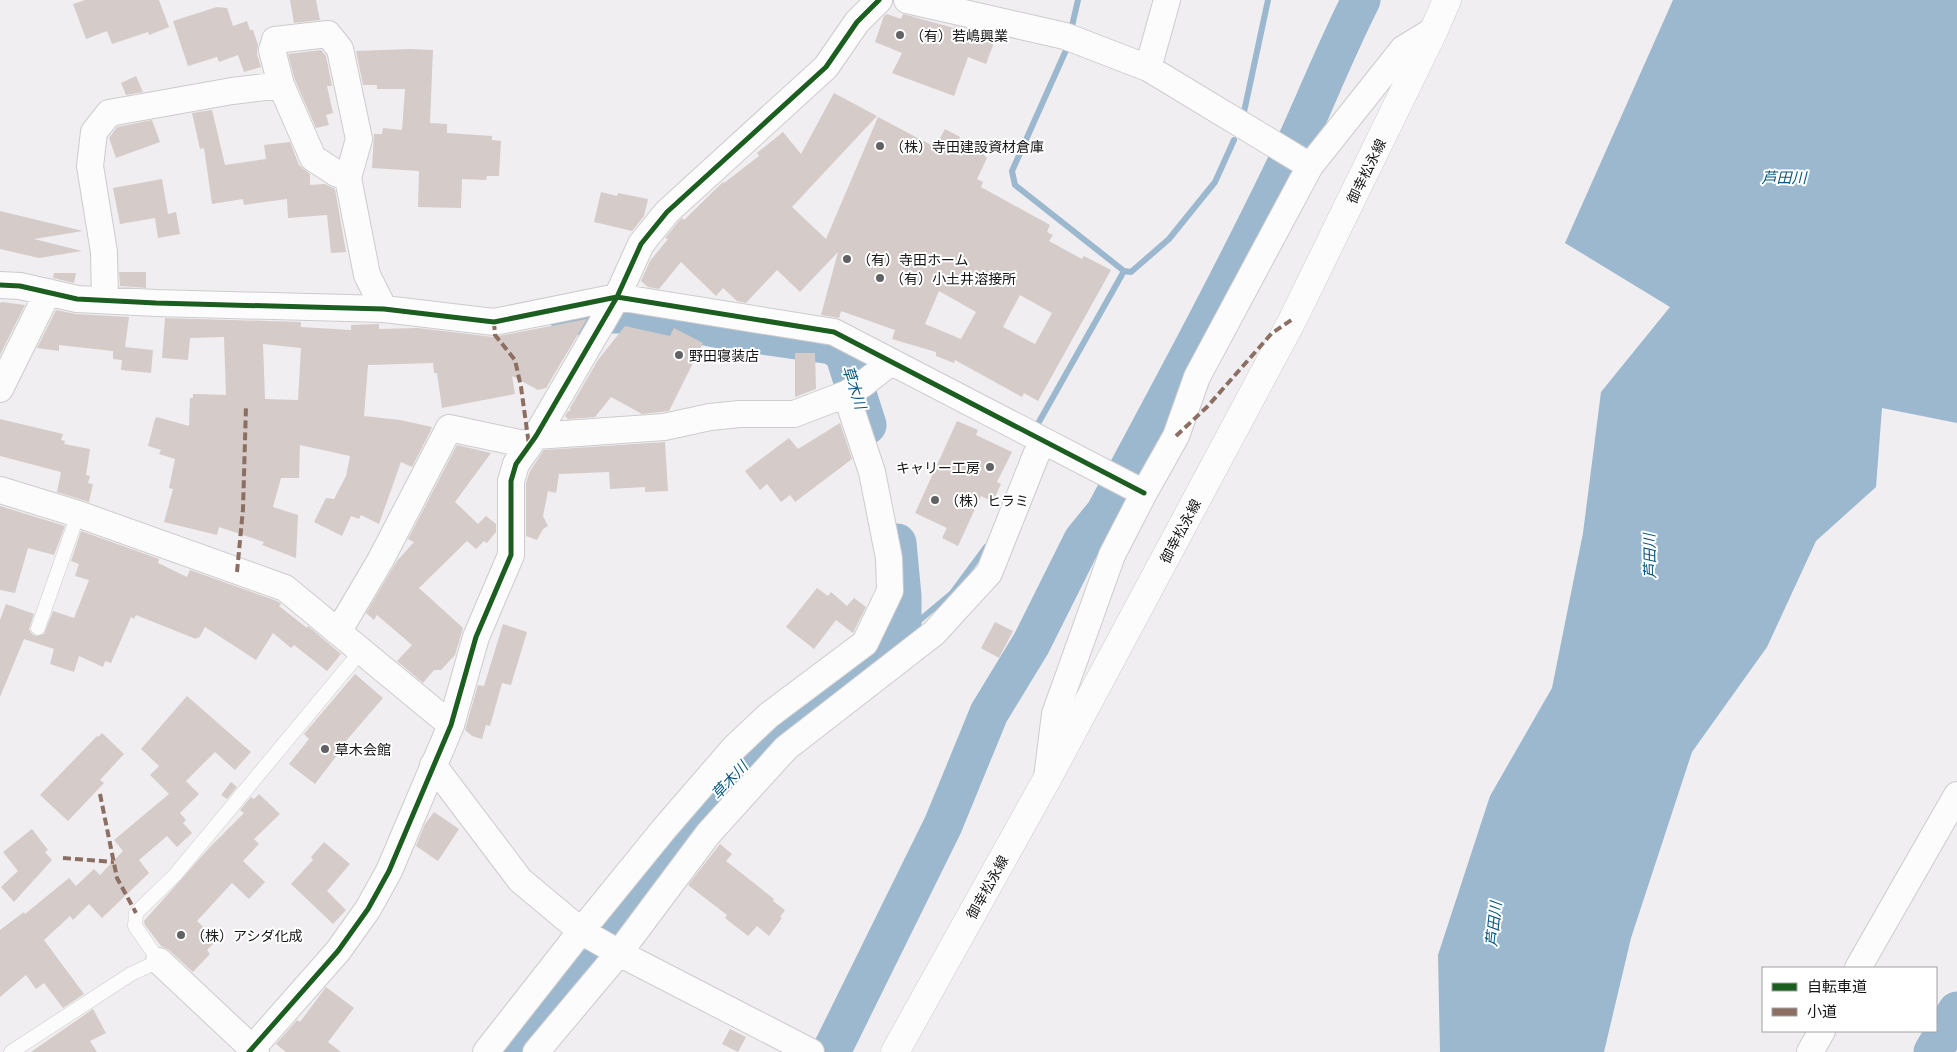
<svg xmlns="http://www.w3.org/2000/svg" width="1957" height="1052" font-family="'Noto Sans','Noto Sans JP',sans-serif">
	<rect width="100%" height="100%" fill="#f0eef1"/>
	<!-- water -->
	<path fill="#9bb8ce" d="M 1673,0 L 1957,0 L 1957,423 L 1882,408 L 1876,487 L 1816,541 L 1767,647 L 1692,752 L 1631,938 L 1604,1052 L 1440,1052 L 1438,955 L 1490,796 L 1552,688 L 1583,533 L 1601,392 L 1670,307 L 1565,243 Z"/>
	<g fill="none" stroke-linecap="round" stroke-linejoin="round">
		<!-- stream -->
		<path stroke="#9bb8ce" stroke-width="6" d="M 1072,26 L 1078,0
			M 1067,48 L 1012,171 L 1015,185 L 1124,271
			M 1244,112 L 1268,0
			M 1035,429 L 1124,271 L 1131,272 L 1169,239 L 1215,182 L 1234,140
			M 902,635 L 952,593 L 986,547"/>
		<!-- river -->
		<path stroke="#9bb8ce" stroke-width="39" d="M 569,317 L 582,314 L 646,314 L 720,329 L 832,345 L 844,353 L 867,425
			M 511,1052 L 692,820 L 763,743 L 902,635 L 902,596 L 897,543
			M 831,1052 L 943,825 L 989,713 L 1031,644 L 1083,540 L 1105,513 C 1166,399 1228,285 1284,169 C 1311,113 1333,55 1361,0
			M 1933,1052 L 1957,1011"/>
	</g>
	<!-- building -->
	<path fill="#d5cbc8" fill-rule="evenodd" d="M 85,0 L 159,0 L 169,27 L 149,35 L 148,32 L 112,44 L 107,31 L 86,39 L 73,4 Z
		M 290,0 L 316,0 L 320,20 L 294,23 Z
		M 217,7 L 227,8 L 233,26 L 247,21 L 250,30 L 253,30 L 258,45 L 257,54 L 261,67 L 244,72 L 238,55 L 219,62 L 217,57 L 188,66 L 173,21 Z
		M 887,14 L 901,19 L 903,14 L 954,28 L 954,26 L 961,28 L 995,40 L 986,64 L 968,57 L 954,96 L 892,73 L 902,53 L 875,42 L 884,16 Z
		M 409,49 L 433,50 L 430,123 L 447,124 L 447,133 L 492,136 L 492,140 L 501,141 L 499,176 L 487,176 L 486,180 L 462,179 L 461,208 L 418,207 L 419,171 L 372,168 L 374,134 L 382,134 L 383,128 L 402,130 L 405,89 L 377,89 L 377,85 L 363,85 L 356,51 Z
		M 321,50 L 326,56 L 332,86 L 327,86 L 333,113 L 326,115 L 329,125 L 316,128 L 295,80 L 288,54 Z
		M 136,76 L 143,92 L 126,95 L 121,83 Z
		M 834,93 L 877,116 L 792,207 L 826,239 L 878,117 L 935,147 L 945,129 L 960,137 L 958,142 L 978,149 L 987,158 L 977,179 L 983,182 L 981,187 L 1050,225 L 1047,232 L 1053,235 L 1049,241 L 1082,259 L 1084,256 L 1111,270 L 1038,401 L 1024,393 L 1022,397 L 955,360 L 954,363 L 936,356 L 936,352 L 892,339 L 895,330 L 841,311 L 839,318 L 821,315 L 838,252 L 800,292 L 777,270 L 746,303 L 737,301 L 723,288 L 716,296 L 681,262 L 659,289 L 648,287 L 641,281 L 650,261 L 668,239 L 665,238 L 678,222 L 682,218 L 684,220 L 723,182 L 724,183 L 759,156 L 757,153 L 783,132 L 801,154 ZM 939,291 L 976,312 L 961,339 L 925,324 ZM 1020,295 L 1052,313 L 1035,344 L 1003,327 Z
		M 212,110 L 225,165 L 266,159 L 264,145 L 290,142 L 299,165 L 310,174 L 310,185 L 325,184 L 335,189 L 346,252 L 331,253 L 327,215 L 288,218 L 287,199 L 244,205 L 243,199 L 212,204 L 204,148 L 200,149 L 192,113 Z
		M 152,120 L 160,142 L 116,158 L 109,138 L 117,127 Z
		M 162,179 L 168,214 L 176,212 L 180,234 L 158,238 L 155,218 L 120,224 L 113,188 Z
		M 601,192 L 617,196 L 618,193 L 648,199 L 644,216 L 632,231 L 594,222 Z
		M 0,211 L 83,231 L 34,239 L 82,251 L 39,258 L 0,249 Z
		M 119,272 L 146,272 L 146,288 L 120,286 Z
		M 54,273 L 76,273 L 74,283 L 53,278 Z
		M 2,302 L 25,305 L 0,355 L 0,303 Z
		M 56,310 L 76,314 L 129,317 L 125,347 L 153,350 L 151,373 L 121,370 L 122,360 L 113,359 L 113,351 L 59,345 L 59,351 L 37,348 Z
		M 165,318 L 301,322 L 301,327 L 351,330 L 351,325 L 379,324 L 379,329 L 418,328 L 493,337 L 587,319 L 546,388 L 538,390 L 512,376 L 515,394 L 442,408 L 437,373 L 434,373 L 433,363 L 368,365 L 364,416 L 400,420 L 432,427 L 430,432 L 412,467 L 401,462 L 379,524 L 361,515 L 359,519 L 351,516 L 342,536 L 314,522 L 326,498 L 334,499 L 346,476 L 350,456 L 300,445 L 299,478 L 281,478 L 273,507 L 298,515 L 296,558 L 262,545 L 264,542 L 219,527 L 217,535 L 164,522 L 173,489 L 169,488 L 175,459 L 159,454 L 161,450 L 148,446 L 155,419 L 157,417 L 189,426 L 190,398 L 193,398 L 193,394 L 226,395 L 224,337 L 190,338 L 188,360 L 162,358 ZM 263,344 L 301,348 L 298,400 L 265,399 Z
		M 625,326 L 670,336 L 674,328 L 703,343 L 669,411 L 642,414 L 611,397 L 595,417 L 568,419 L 565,416 L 568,411 L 570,411 L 570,408 L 598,360 Z
		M 795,353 L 815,353 L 816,389 L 795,397 Z
		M 0,419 L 63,434 L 61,440 L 65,441 L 64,444 L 90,449 L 86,475 L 90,476 L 88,483 L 93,484 L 89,502 L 57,492 L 61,472 L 0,456 Z
		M 957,421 L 978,430 L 976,435 L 1012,452 L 997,482 L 1001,484 L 993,502 L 981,496 L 958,546 L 942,538 L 947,528 L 915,513 Z
		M 840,423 L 852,459 L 795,502 L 790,495 L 781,502 L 767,484 L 760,490 L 745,471 L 789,438 L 798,449 Z
		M 665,442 L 668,491 L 645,492 L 645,487 L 610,489 L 609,472 L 559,474 L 556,493 L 548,491 L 543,516 L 548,526 L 543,529 L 537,540 L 526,536 L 526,483 L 530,471 L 544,450 Z
		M 457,445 L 491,453 L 455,502 L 478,524 L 486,516 L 496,524 L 496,532 L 487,543 L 484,541 L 476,549 L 467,541 L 419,588 L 463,628 L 455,655 L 441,670 L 434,670 L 423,683 L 397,661 L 412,645 L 377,615 L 374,620 L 366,613 L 397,561 L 414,542 L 408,539 Z
		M 0,506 L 65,526 L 54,555 L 28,548 L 15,593 L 0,590 Z
		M 81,531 L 159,559 L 158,563 L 187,577 L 190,570 L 277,601 L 281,604 L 279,606 L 307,628 L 308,626 L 341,654 L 327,671 L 294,645 L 291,648 L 273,633 L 256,660 L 205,627 L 199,638 L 198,637 L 196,639 L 136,615 L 134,619 L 131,617 L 111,663 L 105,661 L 103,667 L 79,656 L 74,672 L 50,664 L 54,649 L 24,639 L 0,697 L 0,620 L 6,604 L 34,614 L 29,629 L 32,634 L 36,636 L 44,634 L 53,611 L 74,618 L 89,580 L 75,576 L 79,564 L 71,561 Z
		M 817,588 L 828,596 L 831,592 L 847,606 L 854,598 L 866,607 L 853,633 L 836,620 L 814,649 L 786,627 Z
		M 995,622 L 1013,631 L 999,658 L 981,648 Z
		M 503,624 L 527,632 L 511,685 L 502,683 L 490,726 L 486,725 L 482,739 L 472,736 L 465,730 L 478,685 L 484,686 Z
		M 355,674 L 383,698 L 346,741 L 347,742 L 315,784 L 289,764 L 309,739 L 304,734 Z
		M 187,696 L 251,752 L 235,770 L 215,752 L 186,781 L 199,794 L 180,813 L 186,820 L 183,823 L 192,833 L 177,847 L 167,836 L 139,860 L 149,873 L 102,918 L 89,904 L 73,920 L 70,916 L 44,940 L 84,994 L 63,1008 L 44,983 L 36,989 L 26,975 L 0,997 L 0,930 L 24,912 L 25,914 L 69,878 L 76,886 L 94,869 L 100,875 L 123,851 L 114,840 L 169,794 L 150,775 L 159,766 L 141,749 Z
		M 102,733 L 124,754 L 100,780 L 104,783 L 68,821 L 40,795 L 97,736 L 98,737 Z
		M 231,782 L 237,787 L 227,799 L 221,795 Z
		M 259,794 L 280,814 L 254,839 L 259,844 L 243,861 L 265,882 L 249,899 L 232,883 L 197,921 L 217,940 L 207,950 L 210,954 L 193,972 L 169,950 L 161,946 L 145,925 L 144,921 L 210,847 L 244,813 L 240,810 L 251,797 L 254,799 Z
		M 434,812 L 459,829 L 438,861 L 416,846 L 425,824 Z
		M 32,829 L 48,850 L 45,852 L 52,860 L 14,902 L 1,887 L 18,871 L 3,852 Z
		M 324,842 L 350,864 L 327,891 L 346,910 L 333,924 L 291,884 L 313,860 L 311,857 Z
		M 720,844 L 732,854 L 726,861 L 774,899 L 773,901 L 785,910 L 780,917 L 782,918 L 769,936 L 757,926 L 748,936 L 725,918 L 727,915 L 688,885 Z
		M 326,987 L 354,1008 L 328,1042 L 341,1052 L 286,1052 L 276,1044 L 297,1020 L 300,1022 Z
		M 93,1009 L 106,1033 L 90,1041 L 97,1052 L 31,1052 Z
		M 730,1029 L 746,1037 L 738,1052 L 722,1044 Z"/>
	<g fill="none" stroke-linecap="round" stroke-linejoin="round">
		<!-- lane casing -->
		<g stroke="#cdcbcd" stroke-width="15">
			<path id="lane" d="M 38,628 L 78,514
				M 11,1052 L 131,974 L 159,961 L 135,926 L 136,913 L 175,875 L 361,651"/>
		</g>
		<!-- street casing -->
		<g stroke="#cdcbcd" stroke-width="28">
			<path id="street" d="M 907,0 L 1065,36 L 1148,68 L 1310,166
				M 1148,68 L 1167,0
				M 348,178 L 336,173 L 313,158 L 281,85 L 272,50 L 275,40 L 328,34 L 340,49 L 359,139 L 348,178 L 367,275 L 384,309
				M 0,285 L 20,286 L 77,299 L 156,303 L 384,309 L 494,322 L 617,297 L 834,332 L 1144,493
				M 105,300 L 104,252 L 90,166 L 94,132 L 109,113 L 232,91 L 281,85
				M 0,389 L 48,292
				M 536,436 L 664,427 L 710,417 L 740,414 L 794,414 L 846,394 L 863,384 L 891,362
				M 0,490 L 78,514 L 285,588 L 451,725
				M 338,632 L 380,561 L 449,428 L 529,445
				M 433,765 L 520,880 L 581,931 L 619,953 L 811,1052
				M 1047,778 L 1055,714 L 1112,555 L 1144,493 L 1176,436 L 1197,377 L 1310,166 L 1403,49 L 1434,30
				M 159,961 L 256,1052
				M 1858,968 L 1957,795
				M 249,1052 L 338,951 L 368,909 L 389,871 L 451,725 L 476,637 L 511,555 L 511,481 L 516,464 L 536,436 L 617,297 L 641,244 L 667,212 L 826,67 L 857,22 L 879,0
				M 486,1052 L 581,931 L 664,829 L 734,748 L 769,715 L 865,643 L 890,591 L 889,558 L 872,472 L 846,394
				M 536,1052 L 619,953 L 708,834 L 786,748 L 934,633 L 989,573 L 1042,440
				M 1810,1052 L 1822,1031"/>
		</g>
		<!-- secondary casing -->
		<g stroke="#cdcbcd" stroke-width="29">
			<path id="secondary" d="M 895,1052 L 1046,781 L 1293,319 L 1434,30 L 1447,0"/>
		</g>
		<!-- lane -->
		<use href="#lane" stroke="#fdfcfd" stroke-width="14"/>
		<!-- street -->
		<use href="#street" stroke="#fdfcfd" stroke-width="26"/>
		<!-- secondary -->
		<use href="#secondary" stroke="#fdfcfd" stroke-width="28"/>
		<!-- quiet -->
		<path stroke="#8d6e63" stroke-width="4" stroke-dasharray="8 4" stroke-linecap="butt" d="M 494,322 L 495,335 L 515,360 L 521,387 L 529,445
			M 1176,436 L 1207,407 L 1272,333 L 1293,319
			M 237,572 L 243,509 L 246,406
			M 100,794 L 117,878 L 136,913
			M 63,858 L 114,862"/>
		<!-- cycleway casing -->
		<g stroke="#fff" stroke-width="8">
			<path id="cycleway" d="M 0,285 L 20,286 L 77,299 L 156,303 L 384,309 L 494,322 L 617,297 L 834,332 L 1144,493
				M 249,1052 L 338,951 L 368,909 L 389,871 L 451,725 L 476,637 L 511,555 L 511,481 L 516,464 L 536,436 L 617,297 L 641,244 L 667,212 L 826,67 L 857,22 L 879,0"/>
		</g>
		<!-- cycleway -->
		<use href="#cycleway" stroke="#1b5e20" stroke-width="5"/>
	</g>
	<!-- markers -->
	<g fill="#626163" stroke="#fff" stroke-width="2">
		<circle cx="900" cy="35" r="5"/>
		<circle cx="880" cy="146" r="5"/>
		<circle cx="847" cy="259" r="5"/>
		<circle cx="880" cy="278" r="5"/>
		<circle cx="679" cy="355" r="5"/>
		<circle cx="990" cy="467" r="5"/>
		<circle cx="935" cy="500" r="5"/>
		<circle cx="325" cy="749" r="5"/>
		<circle cx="181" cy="935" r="5"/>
	</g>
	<g text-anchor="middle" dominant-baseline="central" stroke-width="4" stroke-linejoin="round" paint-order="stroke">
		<!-- poi labels -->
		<g font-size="14" fill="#161517" stroke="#fff" text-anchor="start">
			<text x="910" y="35">（有）若嶋興業</text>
			<text x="890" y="146">（株）寺田建設資材倉庫</text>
			<text x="857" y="259">（有）寺田ホーム</text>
			<text x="890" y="278">（有）小土井溶接所</text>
			<text x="689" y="355">野田寝装店</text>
			<text x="980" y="467" text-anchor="end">キャリー工房</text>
			<text x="945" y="500">（株）ヒラミ</text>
			<text x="335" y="749">草木会館</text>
			<text x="191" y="935">（株）アシダ化成</text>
		</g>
		<!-- street labels -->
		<g font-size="14" fill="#161517" stroke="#fff">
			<text transform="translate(1366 171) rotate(-64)">御幸松永線</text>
			<text transform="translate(1180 531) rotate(-62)">御幸松永線</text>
			<text transform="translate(987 887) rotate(-61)">御幸松永線</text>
		</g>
		<!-- water labels -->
		<g font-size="15" font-style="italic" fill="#08577f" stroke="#fff">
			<text x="1784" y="177">芦田川</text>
			<text transform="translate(855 387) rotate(72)">草木川</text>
			<text transform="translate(1649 556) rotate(-91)">芦田川</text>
			<text transform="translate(729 780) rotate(-47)">草木川</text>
			<text transform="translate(1493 924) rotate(-84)">芦田川</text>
		</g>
	</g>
	<!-- legend -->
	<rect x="1762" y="967" width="175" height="65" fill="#ffffff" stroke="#a2a1a2"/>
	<rect x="1772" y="983" width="25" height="8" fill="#1b5e20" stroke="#a2a1a2"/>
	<text x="1807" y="992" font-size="15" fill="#161517">自転車道</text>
	<rect x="1772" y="1008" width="25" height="8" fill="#8d6e63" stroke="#a2a1a2"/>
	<text x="1807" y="1017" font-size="15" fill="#161517">小道</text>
</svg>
